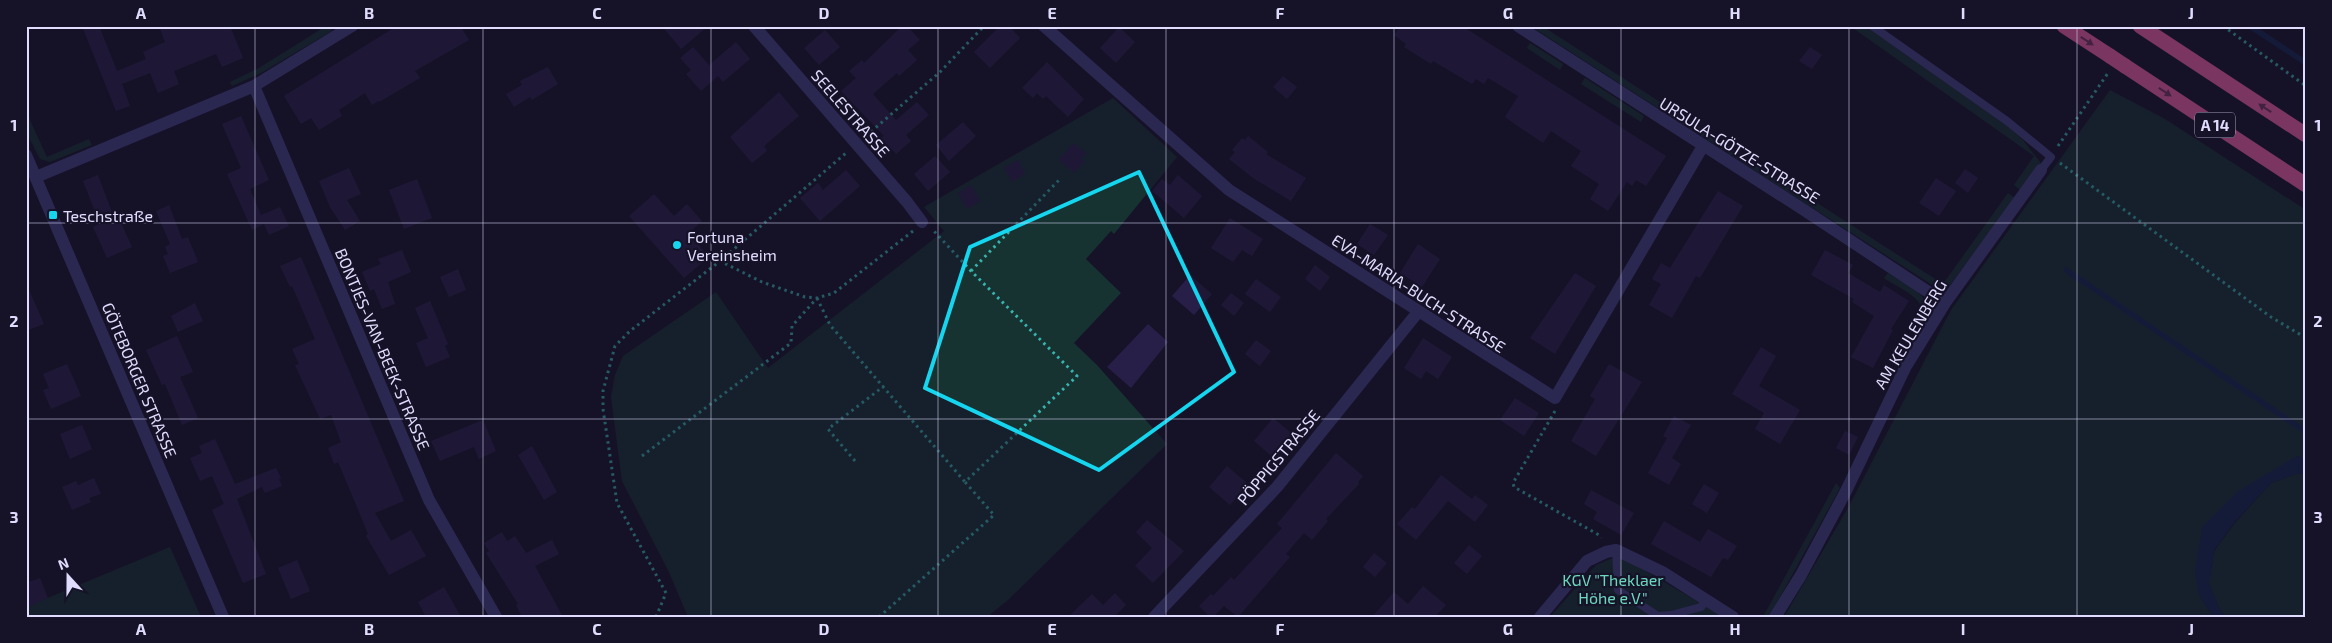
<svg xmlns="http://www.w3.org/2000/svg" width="2332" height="643" font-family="'Exo 2',sans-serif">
	<rect width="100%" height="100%" fill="#161228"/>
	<!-- green -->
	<path fill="#163231" d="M 326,26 L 329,26 L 332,31 L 261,73 L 232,86 L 230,82 L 259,68 Z
		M 1542,26 L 1943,284 L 2008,193 L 2015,198 L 1950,285 L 1946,289 L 1940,290 L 1532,27 Z
		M 1850,26 L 1865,26 L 2005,124 L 2022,139 L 2041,163 L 2020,190 L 2014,185 L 2034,156 Z
		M 1530,43 L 1563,64 L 1560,70 L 1527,48 Z
		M 1585,78 L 1644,116 L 1641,122 L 1581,84 Z
		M 2110,90 L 2165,119 L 2306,210 L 2306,458 L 2297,456 L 2202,527 L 2199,595 L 2213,617 L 1784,617 L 1848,508 L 1951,310 Z
		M 1113,98 L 1177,157 L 1114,234 L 1111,231 L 1086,259 L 1121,293 L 1074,343 L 1097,365 L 1167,444 L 1008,600 L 987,617 L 688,617 L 669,572 L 622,481 L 611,397 L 615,375 L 623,356 L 716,292 L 768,368 L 944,231 L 924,207 Z
		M 29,118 L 47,157 L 89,139 L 92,145 L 50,162 L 40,159 L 26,132 L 26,119 Z
		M 1888,273 C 1904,283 1929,292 1928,315 L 1924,316 C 1925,298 1897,287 1884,278 Z
		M 2306,473 L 2306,617 L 2226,617 L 2219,608 L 2209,584 L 2214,551 L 2234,524 L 2271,483 L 2296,474 Z
		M 1836,483 L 1840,488 L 1769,617 L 1763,617 Z
		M 170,547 L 201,617 L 26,617 L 26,607 Z
		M 1610,559 L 1625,559 L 1724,617 L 1550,617 L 1596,565 Z"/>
	<!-- water -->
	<path fill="#13274c" d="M 2297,456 L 2306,458 L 2306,473 L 2296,474 L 2271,483 L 2234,523 L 2214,550 L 2209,584 L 2219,608 L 2226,617 L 2213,617 L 2199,595 L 2195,571 L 2202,527 L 2238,491 Z"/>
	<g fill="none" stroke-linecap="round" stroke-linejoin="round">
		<!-- stream -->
		<path stroke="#13274c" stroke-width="5.5" d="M 2250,26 L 2306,63
			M 2066,270 L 2306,432"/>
	</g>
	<!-- building -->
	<path fill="#281f48" d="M 82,26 L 99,26 L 117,71 L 146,59 L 143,52 L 165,42 L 159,26 L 230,26 L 243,58 L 222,67 L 216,54 L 174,71 L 179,84 L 158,93 L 150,73 L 122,84 L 130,106 L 116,111 Z
		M 397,26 L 460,26 L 469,40 L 415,71 L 420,78 L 379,102 L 378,101 L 372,105 L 365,93 L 339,110 L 342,116 L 319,130 L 311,118 L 301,124 L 284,96 Z
		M 662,26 L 708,26 L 681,49 Z
		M 902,26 L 907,26 L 920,40 L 908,50 L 917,60 L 899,76 L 897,73 L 873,94 L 896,120 L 917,102 L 929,115 L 906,135 L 911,141 L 896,154 L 881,138 L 884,136 L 841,91 L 856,78 L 849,71 L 862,60 L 864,63 Z
		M 1000,26 L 1009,26 L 1020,38 L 990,68 L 974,52 Z
		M 1401,26 L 1462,26 L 1666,156 L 1646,186 L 1636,180 L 1632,186 L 1627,182 L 1608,211 L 1590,199 L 1599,184 L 1571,166 L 1581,151 L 1551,131 L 1543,143 L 1519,127 L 1505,117 L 1518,96 L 1488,78 L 1484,84 L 1476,79 L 1472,84 L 1433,61 L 1431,64 L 1404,47 L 1406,44 L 1394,35 Z
		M 1119,27 L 1135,42 L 1116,63 L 1100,48 Z
		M 825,30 L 840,47 L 819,65 L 804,48 Z
		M 736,42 L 750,59 L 723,82 L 718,76 L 701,91 L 686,74 L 691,70 L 680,58 L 693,47 L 709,65 Z
		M 1810,47 L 1822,55 L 1812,69 L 1799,61 Z
		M 1047,62 L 1084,99 L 1068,117 L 1046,96 L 1043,99 L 1037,93 L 1033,98 L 1022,88 Z
		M 548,67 L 558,84 L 532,100 L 530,97 L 514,107 L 506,94 L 522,85 L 520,81 Z
		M 1283,76 L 1297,87 L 1287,99 L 1273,87 Z
		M 779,92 L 799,116 L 764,146 L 767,151 L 752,163 L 730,137 Z
		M 241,116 L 269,180 L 250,189 L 261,215 L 280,207 L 289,226 L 269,235 L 264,224 L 252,230 L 227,174 L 241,168 L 222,124 Z
		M 963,122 L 976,136 L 949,161 L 936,145 Z
		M 1248,136 L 1268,152 L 1266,154 L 1306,178 L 1291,201 L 1253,178 L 1229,159 L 1235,152 L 1232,150 L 1242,138 L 1245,140 Z
		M 1073,143 L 1086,153 L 1081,159 L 1084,161 L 1075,173 L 1059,160 Z
		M 935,156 L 950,172 L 928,191 L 914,174 Z
		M 1018,160 L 1025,174 L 1012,182 L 1004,168 Z
		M 349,168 L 361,194 L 347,200 L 360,221 L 345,230 L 330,207 L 319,181 Z
		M 1965,169 L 1978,178 L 1968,193 L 1955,183 Z
		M 846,170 L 860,186 L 820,221 L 800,198 L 818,183 L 823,190 Z
		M 98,175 L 114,218 L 118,216 L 132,247 L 107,258 L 93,227 L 100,224 L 83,181 Z
		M 1178,175 L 1202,196 L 1184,218 L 1152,191 L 1162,179 L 1170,185 Z
		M 1936,178 L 1956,191 L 1939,216 L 1919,203 Z
		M 417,179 L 432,218 L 404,229 L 389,190 Z
		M 971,185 L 980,201 L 967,209 L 958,193 Z
		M 1718,191 L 1743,206 L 1700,278 L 1696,276 L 1672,318 L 1649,305 L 1661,284 L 1652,279 L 1661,263 L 1670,268 Z
		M 654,194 L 674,216 L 687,204 L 702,221 L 689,233 L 709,257 L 684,278 L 629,216 Z
		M 169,205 L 182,239 L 188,237 L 198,262 L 170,273 L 163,256 L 168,254 L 165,247 L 170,244 L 156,211 Z
		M 1230,218 L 1263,239 L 1252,256 L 1242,250 L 1233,262 L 1211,248 Z
		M 1370,224 L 1388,235 L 1374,255 L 1357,244 Z
		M 1418,244 L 1440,259 L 1422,287 L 1400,273 Z
		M 402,250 L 411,272 L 388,282 L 395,304 L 382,309 L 374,289 L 370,291 L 362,272 L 381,264 L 378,259 Z
		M 1825,250 L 1853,265 L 1848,273 L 1880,292 L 1884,285 L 1909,301 L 1891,329 L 1893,330 L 1873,368 L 1851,357 L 1874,316 L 1852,302 L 1854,299 L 1811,275 Z
		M 301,257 L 404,501 L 375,513 L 391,541 L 411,530 L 426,556 L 389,575 L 366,536 L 368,534 L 357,507 L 338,462 L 334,464 L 328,448 L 341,442 L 331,415 L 320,419 L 295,365 L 299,364 L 292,349 L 315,339 L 292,286 L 290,287 L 280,266 Z
		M 1315,265 L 1330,277 L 1320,291 L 1305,279 Z
		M 458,269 L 466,290 L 449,297 L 440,277 Z
		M 1575,273 L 1596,286 L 1555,354 L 1530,338 Z
		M 1190,275 L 1212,294 L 1194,315 L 1172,296 Z
		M 1256,279 L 1281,297 L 1270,312 L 1245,294 Z
		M 26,283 L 44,324 L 26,331 Z
		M 1231,293 L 1244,303 L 1234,316 L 1221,305 Z
		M 430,301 L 448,344 L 445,346 L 450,357 L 426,367 L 416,343 L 428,338 L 415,308 Z
		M 195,303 L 203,321 L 178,332 L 171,316 Z
		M 1148,324 L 1168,342 L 1131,388 L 1107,367 Z
		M 177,336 L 193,372 L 180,377 L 198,418 L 182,425 L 165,384 L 162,385 L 146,350 Z
		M 1423,338 L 1452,357 L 1438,379 L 1426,371 L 1421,379 L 1404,368 Z
		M 1256,340 L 1271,351 L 1260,366 L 1245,354 Z
		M 1761,347 L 1776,356 L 1759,386 L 1800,410 L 1780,444 L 1755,429 L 1764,413 L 1732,394 Z
		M 67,364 L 81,396 L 51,409 L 43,390 L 49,388 L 43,374 Z
		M 1609,364 L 1642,382 L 1596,456 L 1571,441 L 1595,399 L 1590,396 Z
		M 1515,398 L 1539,413 L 1524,436 L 1500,420 Z
		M 1674,416 L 1691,425 L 1672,458 L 1681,464 L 1669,485 L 1648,473 L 1667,438 L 1663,436 Z
		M 1273,418 L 1295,436 L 1275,459 L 1254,441 Z
		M 483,420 L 496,451 L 479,459 L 474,447 L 440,461 L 431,441 Z
		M 82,425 L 92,449 L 70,459 L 60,434 Z
		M 1845,431 L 1858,437 L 1849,455 L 1836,448 Z
		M 215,439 L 235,484 L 276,468 L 281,478 L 279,479 L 282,486 L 265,493 L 262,487 L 237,499 L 266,574 L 243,583 L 212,510 L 224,504 L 212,476 L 200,481 L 190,458 L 202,453 L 199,446 Z
		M 532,446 L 557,492 L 544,500 L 518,455 Z
		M 1336,453 L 1363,476 L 1358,482 L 1359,484 L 1326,519 L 1328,521 L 1312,540 L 1304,533 L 1286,554 L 1290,557 L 1238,617 L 1224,606 L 1213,617 L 1210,617 L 1199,606 L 1211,594 L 1213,596 L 1231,577 L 1234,580 L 1282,528 L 1277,524 Z
		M 1227,466 L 1248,484 L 1230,505 L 1209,487 Z
		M 1441,475 L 1472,499 L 1475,495 L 1488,505 L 1475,522 L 1448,501 L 1416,540 L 1397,524 L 1412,507 L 1415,509 Z
		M 94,478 L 101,494 L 89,498 L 91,502 L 72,510 L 62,487 L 76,481 L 78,485 Z
		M 1704,484 L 1719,493 L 1707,513 L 1692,504 Z
		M 1591,490 L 1634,513 L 1621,535 L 1593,519 L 1597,512 L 1584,504 Z
		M 1147,520 L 1184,551 L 1153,583 L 1135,566 L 1152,548 L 1136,532 Z
		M 1664,521 L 1700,542 L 1708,529 L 1737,546 L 1728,560 L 1723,558 L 1711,577 L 1651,544 Z
		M 502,532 L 507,541 L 515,536 L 526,553 L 552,540 L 559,554 L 535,566 L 563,617 L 522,617 L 516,605 L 518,604 L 486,553 L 489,551 L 484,543 Z
		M 1469,545 L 1482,556 L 1467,574 L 1454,563 Z
		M 1374,553 L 1387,563 L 1375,577 L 1363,567 Z
		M 297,560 L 310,591 L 291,599 L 278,568 Z
		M 40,578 L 48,598 L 26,608 L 26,583 Z
		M 1423,586 L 1446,605 L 1435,617 L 1372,617 L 1394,592 L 1408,604 Z
		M 444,587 L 461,617 L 426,617 L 418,602 Z
		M 1115,593 L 1126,605 L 1114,617 L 1068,617 L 1092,594 L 1103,605 Z"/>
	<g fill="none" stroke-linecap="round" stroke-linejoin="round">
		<!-- path -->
		<path stroke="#39b3ae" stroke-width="3" stroke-dasharray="2.5 4" stroke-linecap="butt" d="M 2223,26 L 2306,86
			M 866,136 L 940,72 L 984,26
			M 2058,146 L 2108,73
			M 2060,163 L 2271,317 L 2306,338
			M 720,261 L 846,153
			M 971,271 L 1059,180
			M 817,298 L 830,325 L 965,482
			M 1555,411 L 1513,483 L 1514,487 L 1599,535 L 1601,538
			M 642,456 L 791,343 L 792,326 L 817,298
			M 855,461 L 828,429 L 884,386
			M 656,617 L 666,593 L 617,503 L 603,409 L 603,391 L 615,346 L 630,331 L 720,261 L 762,282 L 805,297 L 817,298 L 834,293 L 913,231
			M 879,617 L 994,515 L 965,482 L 1077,376 L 971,271 L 933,230"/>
		<!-- service -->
		<path stroke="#444184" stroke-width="8" d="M 1872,26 L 2007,121 L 2051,157 L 2041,170
			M 1616,550 L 1618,590 L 1658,616 L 1671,615 L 1701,607 L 1707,599"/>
		<!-- minor -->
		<path stroke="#444184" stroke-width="12" d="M 754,26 L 907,202 L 922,222
			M 1044,26 L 1229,190 L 1555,398 L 1703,146
			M 1518,26 L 1801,208 L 1945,303
			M 254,86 L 429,500 L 496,617
			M 36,177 L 254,86 L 352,26
			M 1154,617 L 1277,487 L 1418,312
			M 1540,617 L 1587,561 L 1606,552 L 1616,550 L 1664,573 L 1733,617
			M 1775,617 L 1801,575 L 1846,491 L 1906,366 L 1945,303 L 2041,170"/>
		<!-- tertiary -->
		<path stroke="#444184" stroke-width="12" d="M 26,155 L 223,617"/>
		<!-- motorway -->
		<path stroke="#f45fa4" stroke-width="15" d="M 2064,26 L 2110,56
			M 2140,26 L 2306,135
			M 2125,66 L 2306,185"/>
		<!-- motorway-bridge -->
		<path stroke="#f45fa4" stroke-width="15" d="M 2110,56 L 2125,66"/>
	</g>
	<!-- one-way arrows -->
	<defs><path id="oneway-solid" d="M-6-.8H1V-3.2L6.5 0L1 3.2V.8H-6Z" transform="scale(1.25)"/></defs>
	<g fill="#7a3560">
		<use href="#oneway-solid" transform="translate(2087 41) rotate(33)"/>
		<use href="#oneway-solid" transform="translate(2165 92) rotate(33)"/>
		<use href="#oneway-solid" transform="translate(2265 108) rotate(-147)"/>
	</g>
	<!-- marked area -->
	<path d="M0 0H2332V643H0ZM 1139,172 L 1234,372 L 1099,470 L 925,388 L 970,247 Z" fill="#161228" fill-opacity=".55" fill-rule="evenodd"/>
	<path fill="none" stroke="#15d5ef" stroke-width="4" stroke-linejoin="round" d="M 1139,172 L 1234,372 L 1099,470 L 925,388 L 970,247 Z"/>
	<!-- grid -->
	<path fill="none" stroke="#e0dcfd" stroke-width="1" stroke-opacity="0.55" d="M 255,26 L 255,617M 483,26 L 483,617M 711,26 L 711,617M 938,26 L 938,617M 1166,26 L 1166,617M 1394,26 L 1394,617M 1621,26 L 1621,617M 1849,26 L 1849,617M 2077,26 L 2077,617M 26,223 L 2306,223M 26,419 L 2306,419"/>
	<!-- markers -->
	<g fill="#15d5ef" stroke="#161228" stroke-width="2">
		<rect x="48" y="210" width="10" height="10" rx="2.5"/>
		<circle cx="677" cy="245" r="5"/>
	</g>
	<g text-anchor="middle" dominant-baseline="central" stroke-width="4.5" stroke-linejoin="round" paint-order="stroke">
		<!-- shield labels -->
		<rect fill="#161228" stroke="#a39fbd" stroke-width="1" x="2195" y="112.5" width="40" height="25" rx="4"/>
		<g font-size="15" font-weight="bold" fill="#e0dcfd">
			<text x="2215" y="125">A 14</text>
		</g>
		<!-- street labels -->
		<g font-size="16" fill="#e0dcfd" stroke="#161228">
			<text transform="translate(851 113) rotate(49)">SEELESTRASSE</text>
			<text transform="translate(1740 150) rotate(32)">URSULA-GÖTZE-STRASSE</text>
			<text transform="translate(1419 293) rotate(33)">EVA-MARIA-BUCH-STRASSE</text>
			<text transform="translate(1910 334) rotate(-59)">AM KEULENBERG</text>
			<text transform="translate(383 349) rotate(67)">BONTJES-VAN-BEEK-STRASSE</text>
			<text transform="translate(140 380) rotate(67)">GÖTEBORGER STRASSE</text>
			<text transform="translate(1278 457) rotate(-50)">PÖPPIGSTRASSE</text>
		</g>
		<!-- poi labels -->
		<g font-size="16" fill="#e0dcfd" stroke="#161228" text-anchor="start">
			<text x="63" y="215">Teschstraße</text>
			<text x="687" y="236">Fortuna<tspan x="687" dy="18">Vereinsheim</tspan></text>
		</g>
		<!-- park labels -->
		<g font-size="16" fill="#6cd9bf" stroke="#161228">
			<text x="1613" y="579">KGV "Theklaer<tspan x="1613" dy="18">Höhe e.V."</tspan></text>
		</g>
	</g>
	<!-- border -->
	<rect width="2332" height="643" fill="none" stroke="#161228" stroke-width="55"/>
	<!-- north arrow -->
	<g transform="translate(68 576) rotate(339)" stroke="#161228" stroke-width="4" paint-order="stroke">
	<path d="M0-4L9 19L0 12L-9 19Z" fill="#e0dcfd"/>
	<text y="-8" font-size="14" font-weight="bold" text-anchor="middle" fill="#e0dcfd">N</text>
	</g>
	<rect x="28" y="28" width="2276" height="588" fill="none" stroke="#e0dcfd" stroke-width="2"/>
	<g font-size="16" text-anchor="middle" font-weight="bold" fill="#e0dcfd">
		<text x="141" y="19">A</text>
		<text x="369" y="19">B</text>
		<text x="597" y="19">C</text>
		<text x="824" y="19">D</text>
		<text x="1052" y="19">E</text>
		<text x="1280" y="19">F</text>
		<text x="1508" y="19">G</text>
		<text x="1735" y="19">H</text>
		<text x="1963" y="19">I</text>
		<text x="2191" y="19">J</text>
		<text x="14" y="131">1</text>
		<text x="2318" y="131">1</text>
		<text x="14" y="327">2</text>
		<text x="2318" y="327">2</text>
		<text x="14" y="523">3</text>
		<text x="2318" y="523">3</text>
		<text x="141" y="635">A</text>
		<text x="369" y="635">B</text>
		<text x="597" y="635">C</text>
		<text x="824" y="635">D</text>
		<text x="1052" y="635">E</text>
		<text x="1280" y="635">F</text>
		<text x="1508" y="635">G</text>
		<text x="1735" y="635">H</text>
		<text x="1963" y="635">I</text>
		<text x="2191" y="635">J</text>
	</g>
</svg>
